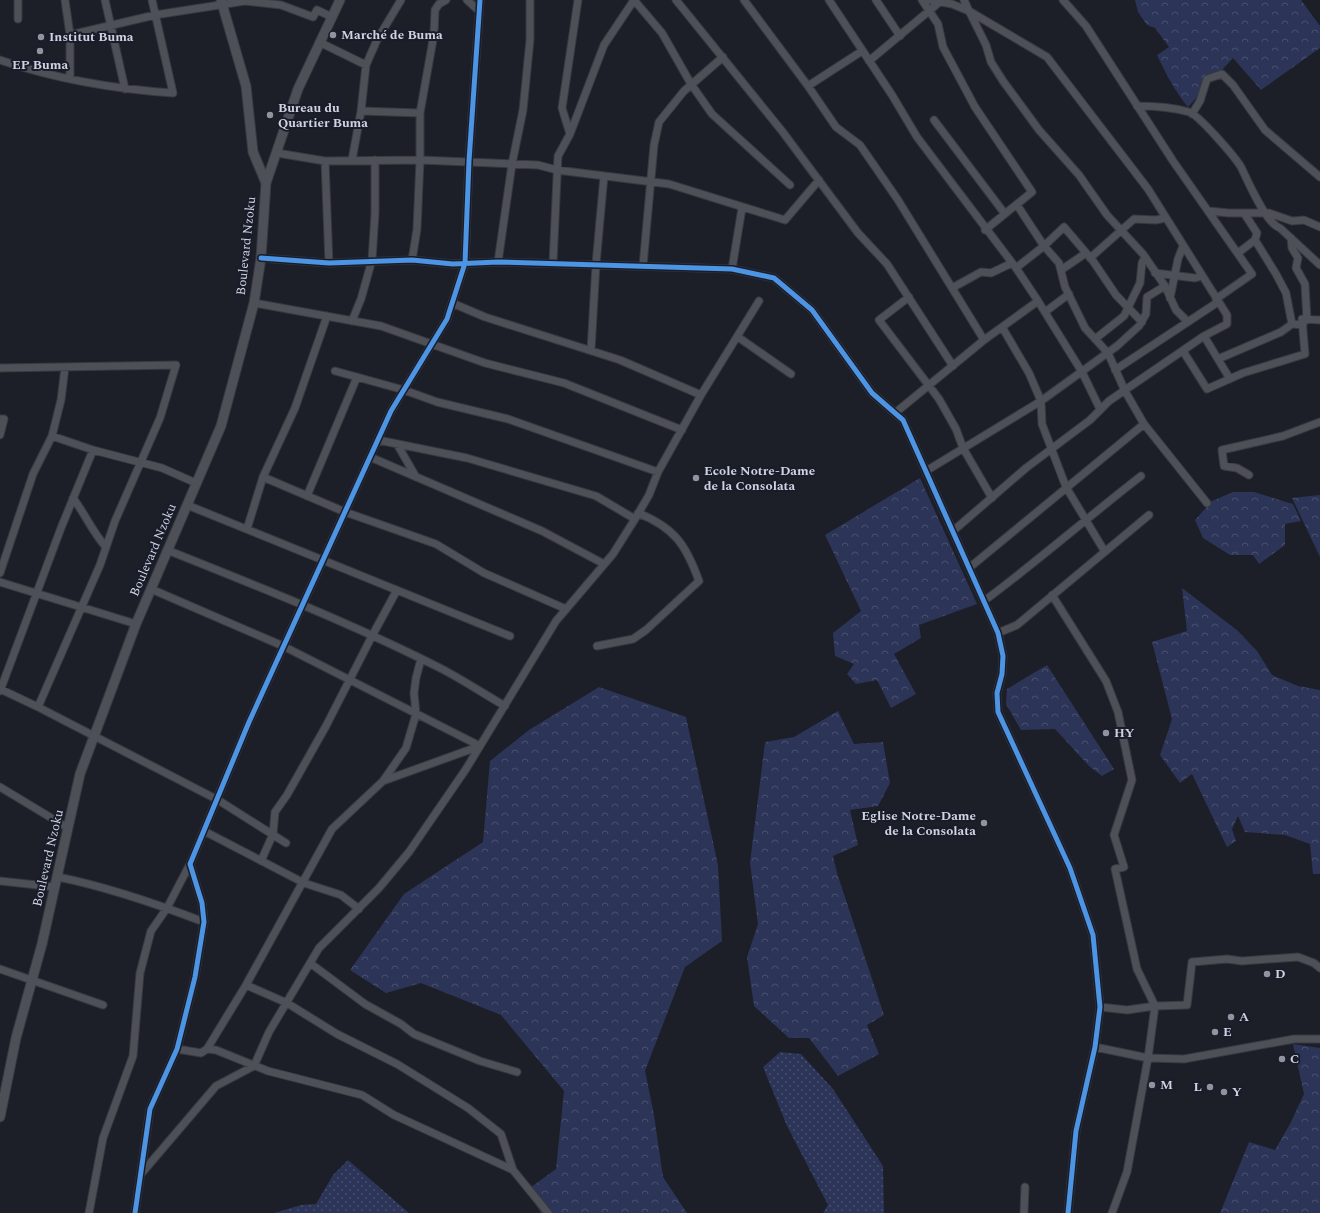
<svg xmlns="http://www.w3.org/2000/svg" width="1320" height="1213" font-family="Spectral,serif">
	<defs>
		<pattern id="forest-crowns" width="20" height="18" patternUnits="userSpaceOnUse"><rect width="20" height="18" fill="#2c3458"/><path d="M2 6a3 3 0 1 1 6 0M12 15a3 3 0 1 1 6 0" fill="none" stroke="#4a5070"/></pattern>
		<pattern id="park-dots" width="8" height="8" patternUnits="userSpaceOnUse"><rect width="8" height="8" fill="#2c3458"/><path d="M2 2h.1M6 6h.1" fill="none" stroke="#4a5070" stroke-width="1.8" stroke-linecap="round"/></pattern>
	</defs>
	<rect width="100%" height="100%" fill="#1c1f27"/>
	<!-- forest -->
	<path fill="url(#forest-crowns)" d="M 1135,0 L 1301,0 L 1320,26 L 1320,48 L 1261,90 L 1233,58 L 1188,107 C 1176,93 1165,72 1157,55 L 1169,47 L 1155,28 L 1147,25 L 1138,12 Z
		M 920,478 L 977,604 L 919,625 L 921,638 L 894,654 L 916,694 L 891,708 L 877,680 L 856,684 L 847,674 L 854,664 L 835,656 L 833,633 L 861,611 L 825,535 Z
		M 1233,492 L 1254,492 L 1293,504 L 1301,521 L 1285,524 L 1285,545 L 1259,564 L 1253,555 L 1230,555 L 1203,538 L 1195,520 L 1212,501 Z
		M 1320,495 L 1320,557 L 1292,498 Z
		M 1182,588 L 1238,631 L 1257,651 L 1272,675 L 1298,686 L 1320,690 L 1320,874 L 1313,874 L 1310,844 L 1285,835 L 1245,832 L 1238,816 L 1232,829 L 1236,841 L 1227,847 L 1192,774 L 1180,783 L 1160,755 L 1172,719 L 1152,642 L 1187,631 Z
		M 1047,665 L 1114,769 L 1102,776 L 1089,766 L 1055,729 L 1021,730 L 1006,704 L 1007,689 Z
		M 599,687 L 686,717 L 718,865 L 722,941 L 685,967 L 645,1071 L 654,1115 L 663,1177 L 687,1213 L 541,1213 L 527,1190 L 556,1169 L 564,1091 L 501,1015 L 421,983 L 386,993 L 350,970 L 404,894 L 483,842 L 490,761 L 529,730 Z
		M 838,711 L 854,744 L 883,742 L 890,783 L 878,806 L 850,810 L 858,845 L 833,856 L 837,873 L 884,1015 L 867,1025 L 879,1054 L 838,1076 L 809,1038 L 789,1038 L 754,1006 L 747,957 L 758,924 L 750,863 L 765,742 L 794,737 Z
		M 1293,1044 L 1320,1048 L 1320,1213 L 1220,1213 L 1249,1142 L 1275,1150 L 1290,1124 L 1304,1094 Z"/>
	<!-- park -->
	<path fill="url(#park-dots)" d="M 780,1052 L 801,1054 L 833,1089 L 883,1166 L 884,1213 L 823,1213 L 828,1205 L 787,1126 L 763,1067 Z
		M 348,1160 L 409,1213 L 274,1213 L 301,1205 L 316,1204 L 333,1175 Z"/>
	<g fill="none" stroke-linecap="round" stroke-linejoin="round">
		<!-- street casing -->
		<g stroke="#383940" stroke-width="9">
			<path id="street" d="M 65,0 L 70,35 L 70,78
				M 105,0 L 125,89
				M 467,0 L 479,11
				M 634,0 L 662,33 L 691,84 L 712,114 L 790,185
				M 676,0 L 782,131 L 858,233 L 887,264 L 953,366
				M 744,0 L 808,86 L 836,127 L 860,145 L 898,200 L 984,340
				M 829,0 L 892,95 L 917,137 L 1016,268 L 1038,301 L 1082,372 L 1100,409
				M 876,0 L 900,36
				M 922,0 L 938,24 L 943,47 L 975,107 L 1032,192 L 985,230
				M 930,0 L 952,4 L 969,11 L 986,45 L 991,62 L 1003,81 L 1039,130 L 1079,175 L 1107,215 L 1143,254 L 1165,286 L 1176,310 L 1188,322
				M 1063,0 L 1086,26 L 1173,161 L 1252,274 L 1216,299
				M 18,19 L 18,0
				M 70,35 L 155,15 L 245,1 L 281,5 L 313,17 L 317,10 L 332,17
				M 319,42 L 366,65
				M 0,60 C 56,79 114,89 173,93 L 152,0
				M 869,61 L 942,0
				M 808,86 L 862,51
				M 1137,106 C 1154,106 1172,107 1189,112 C 1199,115 1235,157 1241,167 C 1248,181 1266,224 1280,228 L 1320,265
				M 361,111 L 420,113
				M 1192,114 L 1200,101 L 1207,79 L 1222,74 L 1233,85 L 1265,130 L 1320,177
				M 934,120 L 1005,214
				M 570,134 L 562,108 L 578,0
				M 277,153 L 325,161 L 420,160 L 538,165 L 557,170 L 669,184 L 785,220 L 819,180
				M 352,160 L 361,111 L 366,65 L 377,40 L 401,0
				M 325,161 L 329,263
				M 1017,205 L 1044,246 L 1059,263 L 1065,287 L 1085,328 L 1108,353 L 1125,391 L 1144,424 L 1207,503
				M 1209,211 L 1229,213 L 1269,213 L 1292,221 L 1304,220 L 1320,227
				M 1244,213 L 1257,233 L 1255,240 L 1276,274 L 1286,293 L 1292,324
				M 1291,238 L 1292,248 L 1298,258 L 1296,268 L 1305,284 L 1307,320
				M 1238,253 L 1255,240
				M 261,258 L 329,263 L 412,260 L 453,264 L 498,262 L 732,269 L 774,278 L 812,310 L 872,393 L 903,420 L 998,633 L 1003,656 L 1002,674 L 997,693 L 998,712 L 1070,868 L 1093,935 L 1100,1007 L 1095,1047 L 1076,1131 L 1068,1213
				M 1090,258 L 1134,219 L 1156,220 L 1165,218
				M 412,260 L 417,229 L 420,160 L 420,113 L 434,34 L 435,10 L 439,4 L 446,0
				M 498,262 L 512,164 L 523,110 L 530,40 L 530,0
				M 553,263 L 558,156 L 570,134 L 604,45 L 634,0
				M 643,266 L 654,145 L 659,122 L 684,91 L 723,57
				M 1016,268 L 1044,246 L 1064,227 L 1093,261 L 1116,295 L 1142,322
				M 732,269 L 742,208
				M 1061,270 L 1086,253
				M 1155,273 L 1195,278 L 1202,276
				M 952,288 L 981,272 L 991,273 L 1012,263
				M 909,297 L 879,320 L 939,399 L 956,429 L 963,448 L 992,498
				M 1170,298 L 1178,259 L 1183,246
				M 254,303 L 381,326 L 485,363 L 564,383 L 682,430
				M 452,303 L 485,317 L 620,360 L 701,395
				M 1045,312 L 1069,294
				M 352,321 L 361,299 L 372,260 L 375,213 L 375,160
				M 1002,327 L 1029,373 L 1041,401 L 1042,424 L 1066,487 L 1105,552
				M 1204,336 L 1230,379
				M 738,337 L 791,374
				M 1095,339 L 1124,316 L 1140,283 L 1142,263 L 1145,257
				M 591,350 L 596,264 L 604,176
				M 1183,351 L 1207,389 L 1243,373 L 1305,354 L 1302,319 L 1320,320
				M 1218,359 L 1281,332 L 1292,324 L 1303,325
				M 0,368 L 176,365 L 160,418 L 115,521 L 100,565 L 38,707
				M 1115,370 L 1218,302
				M 335,371 L 404,390 L 437,402 L 508,419 L 658,472
				M 895,413 L 984,340 L 1038,301
				M 0,419 L 4,419 L 0,435
				M 52,436 L 93,450 L 162,468 L 196,483
				M 378,440 L 467,458 L 596,496 L 635,519 L 649,495 L 658,472 L 701,395 L 759,301
				M 397,444 L 416,477
				M 370,457 L 542,531 L 604,564
				M 926,471 L 1041,401 L 1117,346 L 1139,326 L 1146,314 L 1147,297 L 1165,286
				M 1249,475 L 1237,468 L 1224,466 L 1222,450 L 1283,436 L 1320,422
				M 263,477 L 345,512 L 436,544 L 484,573 L 566,609
				M 307,496 L 357,377
				M 73,498 C 85,514 92,531 105,546
				M 187,505 L 510,636
				M 247,529 L 263,477 L 295,408 L 327,316
				M 953,531 L 1026,468 L 1090,420 L 1109,401 L 1204,336 L 1227,324 L 1227,315 L 1148,189 L 1047,57 L 969,11 L 964,0
				M 167,550 C 260,587 353,624 442,669 C 463,680 484,694 505,706
				M 969,568 L 1144,424
				M 0,573 L 33,474 L 52,436 L 61,400 L 65,367
				M 0,582 L 136,624
				M 151,589 L 283,646 L 480,746
				M 1052,595 L 1106,681 L 1118,712 L 1132,780 L 1114,835 L 1124,867 L 1115,869 L 1137,969 L 1155,1006 L 1148,1058 L 1127,1172 L 1112,1213
				M 984,601 C 1038,561 1088,517 1141,476
				M 998,633 L 1017,625 L 1149,515
				M 597,646 L 633,639 L 646,630 L 699,581 C 686,545 675,528 638,513
				M 0,689 L 38,707 L 218,800 L 286,843
				M 0,691 L 61,528 L 93,450
				M 383,781 L 480,746
				M 0,787 L 68,828
				M 204,831 L 304,883 L 341,895 L 359,909
				M 261,861 L 273,834 L 275,812 L 287,795 L 326,726 L 372,636 L 397,590
				M 58,877 C 108,887 157,904 204,922
				M 0,881 L 55,887
				M 310,963 L 365,1004 L 401,1024 L 414,1034 L 480,1061 L 517,1072
				M 0,969 L 103,1005
				M 246,985 L 287,1003 L 337,1034 L 397,1064 L 468,1108 L 501,1134 L 513,1170 L 548,1213
				M 1100,1007 L 1127,1010 L 1155,1006 L 1187,1005 L 1192,962 L 1227,959 L 1242,961 L 1298,957 L 1314,963 L 1320,968
				M 1095,1047 L 1148,1058 L 1184,1059 L 1294,1039 L 1320,1039
				M 177,1049 L 201,1053 L 207,1049 L 246,985 L 332,829 L 383,781 L 406,748 L 416,714 L 414,693 L 416,678 L 421,659
				M 207,1049 L 216,1050 L 268,1071 L 362,1095 L 394,1115 L 513,1170
				M 141,1174 L 216,1086 L 254,1066 L 269,1032 L 319,948 L 379,888 L 409,852 L 466,769 L 556,621 L 613,554 L 635,519
				M 89,1213 L 103,1138 L 133,1056 L 140,973 L 151,931 L 167,908 L 190,864
				M 135,1213 L 150,1109 L 177,1049 L 195,977 L 204,922 L 202,903 L 190,864 L 249,722 L 391,411 L 447,319 L 465,263 L 469,161 L 480,0
				M 1024,1213 L 1025,1187"/>
		</g>
		<!-- secondary casing -->
		<g stroke="#383940" stroke-width="11">
			<path id="secondary" d="M 221,0 L 246,86 L 253,152 L 266,183
				M 0,1117 L 16,1038 L 42,944 L 80,774 L 136,624 L 221,426 L 254,303 L 261,258 L 266,183 L 298,89 L 340,0"/>
		</g>
		<!-- street -->
		<use href="#street" stroke="#4e5057" stroke-width="7"/>
		<!-- secondary -->
		<use href="#secondary" stroke="#4e5057" stroke-width="9"/>
		<!-- cycleway casing -->
		<g stroke="#181c2b" stroke-width="8">
			<path id="cycleway" d="M 261,258 L 329,263 L 412,260 L 453,264 L 498,262 L 732,269 L 774,278 L 812,310 L 872,393 L 903,420 L 998,633 L 1003,656 L 1002,674 L 997,693 L 998,712 L 1070,868 L 1093,935 L 1100,1007 L 1095,1047 L 1076,1131 L 1068,1213
				M 135,1213 L 150,1109 L 177,1049 L 195,977 L 204,922 L 202,903 L 190,864 L 249,722 L 391,411 L 447,319 L 465,263 L 469,161 L 480,0"/>
		</g>
		<!-- cycleway -->
		<use href="#cycleway" stroke="#4d94e3" stroke-width="5"/>
	</g>
	<!-- markers -->
	<g fill="#91949e" stroke="#181c2b" stroke-width="1.5">
		<circle cx="333" cy="35" r="4"/>
		<circle cx="41" cy="37" r="4"/>
		<circle cx="40" cy="51" r="4"/>
		<circle cx="270" cy="115" r="4"/>
		<circle cx="696" cy="478" r="4"/>
		<circle cx="1106" cy="733" r="4"/>
		<circle cx="984" cy="823" r="4"/>
		<circle cx="1267" cy="974" r="4"/>
		<circle cx="1231" cy="1017" r="4"/>
		<circle cx="1215" cy="1032" r="4"/>
		<circle cx="1282" cy="1059" r="4"/>
		<circle cx="1152" cy="1085" r="4"/>
		<circle cx="1210" cy="1087" r="4"/>
		<circle cx="1224" cy="1092" r="4"/>
	</g>
	<g text-anchor="middle" dominant-baseline="central" stroke-width="4" stroke-linejoin="round" paint-order="stroke">
		<!-- poi labels -->
		<g font-size="13" font-weight="bold" fill="#d0d3de" stroke="#181c2b" text-anchor="start">
			<text x="341" y="35">Marché de Buma</text>
			<text x="49" y="37">Institut Buma</text>
			<text x="40" y="65" text-anchor="middle">EP Buma</text>
			<text x="278" y="108">Bureau du<tspan x="278" dy="15">Quartier Buma</tspan></text>
			<text x="704" y="471">Ecole Notre-Dame<tspan x="704" dy="15">de la Consolata</tspan></text>
			<text x="1114" y="733">HY</text>
			<text x="976" y="816" text-anchor="end">Eglise Notre-Dame<tspan x="976" dy="15">de la Consolata</tspan></text>
			<text x="1275" y="974">D</text>
			<text x="1239" y="1017">A</text>
			<text x="1223" y="1032">E</text>
			<text x="1290" y="1059">C</text>
			<text x="1160" y="1085">M</text>
			<text x="1202" y="1087" text-anchor="end">L</text>
			<text x="1232" y="1092">Y</text>
		</g>
		<!-- street labels -->
		<g font-size="13" fill="#d0d3de" stroke="#181c2b">
			<text transform="translate(246 246) rotate(-84)">Boulevard Nzoku</text>
			<text transform="translate(153 550) rotate(-67)">Boulevard Nzoku</text>
			<text transform="translate(48 858) rotate(-77)">Boulevard Nzoku</text>
		</g>
	</g>
</svg>
